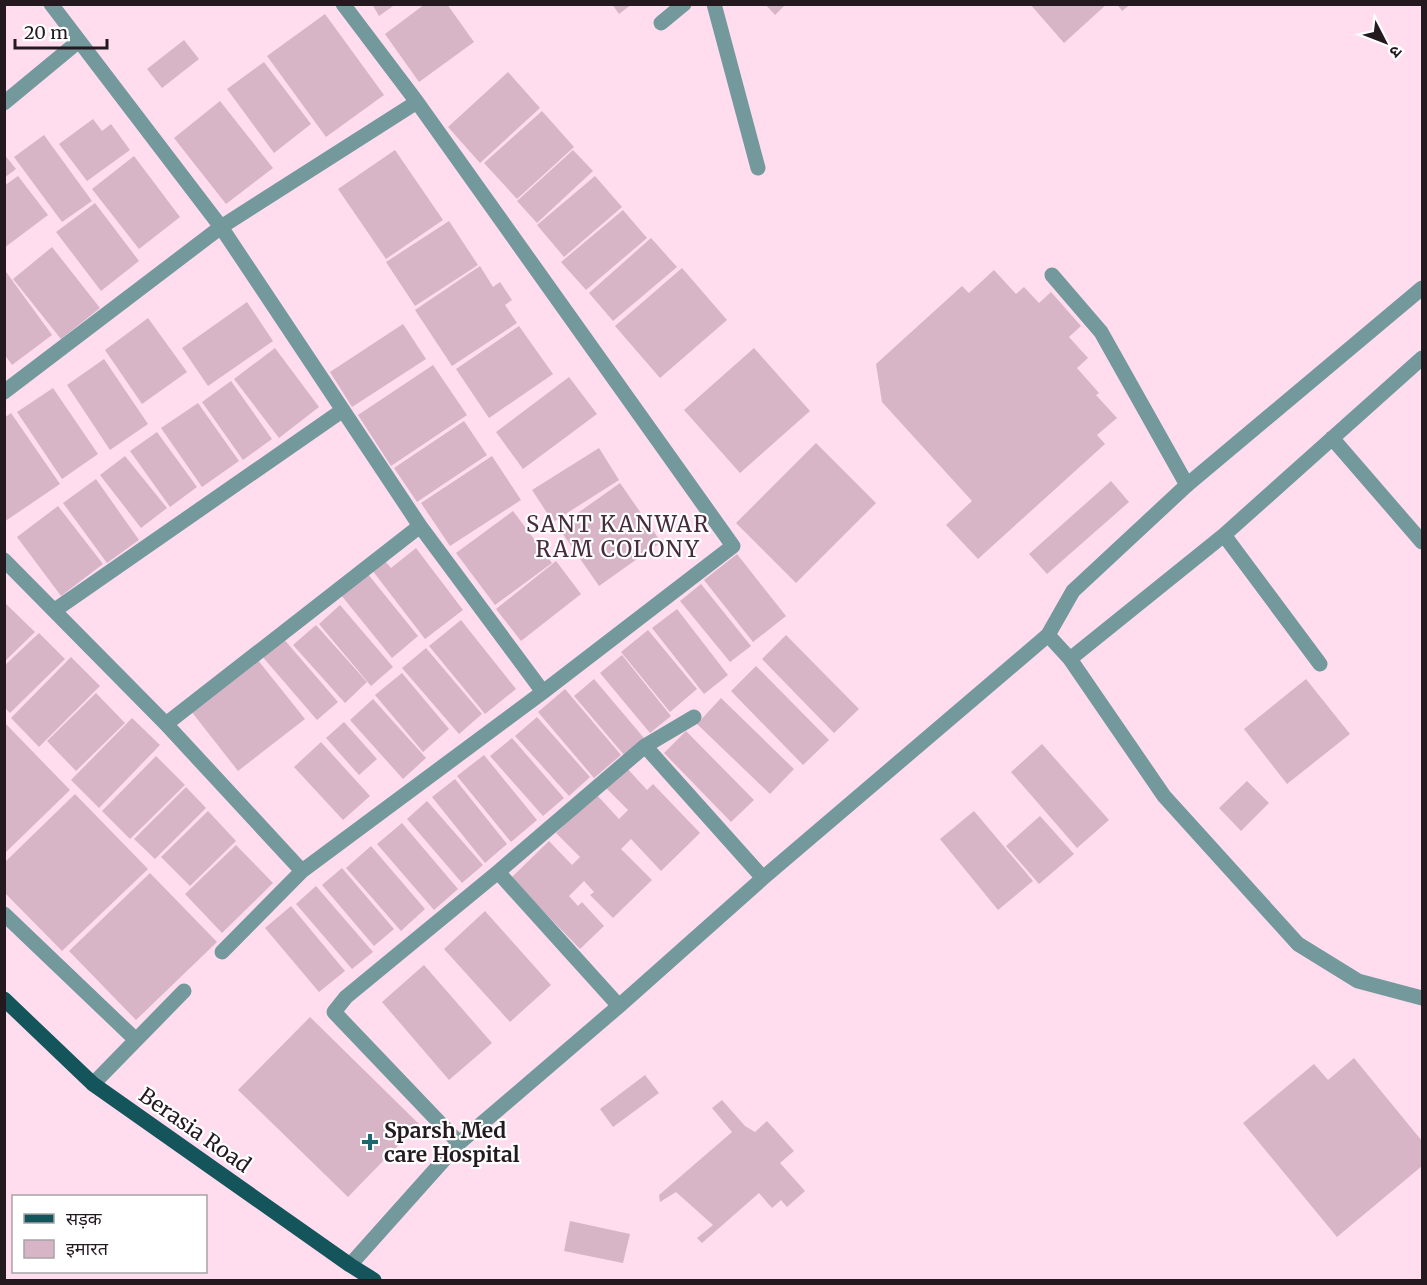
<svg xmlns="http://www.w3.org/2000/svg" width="1427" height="1285" font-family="Merriweather,'Noto Sans Devanagari',serif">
	<rect width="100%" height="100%" fill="#ffdcee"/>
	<!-- building -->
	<path fill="#d7b5c7" d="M 372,4 L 396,4 L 379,16 Z
		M 425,4 L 447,4 L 474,42 L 419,82 L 385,34 Z
		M 612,4 L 632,4 L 619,14 Z
		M 765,4 L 786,4 L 775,15 Z
		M 1030,4 L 1107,4 L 1064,43 Z
		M 1117,4 L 1131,4 L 1122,11 Z
		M 325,14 L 384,95 L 326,137 L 267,56 Z
		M 184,40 L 199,59 L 162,88 L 147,69 Z
		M 264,62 L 311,124 L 274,153 L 227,89 Z
		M 508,72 L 540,108 L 480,163 L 448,127 Z
		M 220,101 L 273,168 L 226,204 L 174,138 Z
		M 542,111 L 574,147 L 517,199 L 484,163 Z
		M 93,119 L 102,131 L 111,124 L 130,150 L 87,181 L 59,144 Z
		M 44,135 L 92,201 L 62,222 L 14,157 Z
		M 395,150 L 443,220 L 386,259 L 338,189 Z
		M 573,150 L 593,171 L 537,223 L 517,201 Z
		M 4,154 L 16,169 L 4,178 Z
		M 134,156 L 180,217 L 139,249 L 92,189 Z
		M 18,176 L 48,215 L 4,248 L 4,186 Z
		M 595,176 L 622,207 L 564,257 L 537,225 Z
		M 95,203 L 139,261 L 101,291 L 56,232 Z
		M 623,210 L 647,238 L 586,290 L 561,262 Z
		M 449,221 L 478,265 L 415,306 L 386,262 Z
		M 651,238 L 677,267 L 613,321 L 589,293 Z
		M 52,247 L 100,308 L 61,339 L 13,279 Z
		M 480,266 L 493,287 L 500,282 L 512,300 L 505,305 L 517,323 L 452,366 L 415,310 Z
		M 682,268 L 727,320 L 660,378 L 615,326 Z
		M 4,269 L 52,335 L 12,365 L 4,354 Z
		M 994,270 L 1016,294 L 1024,287 L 1039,303 L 1051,292 L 1081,326 L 1069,337 L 1088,358 L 1077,368 L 1099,393 L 1096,395 L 1117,418 L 1097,435 L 1105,444 L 978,559 L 946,525 L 972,501 L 882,402 L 876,364 L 962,286 L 969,293 Z
		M 247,302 L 273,341 L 208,386 L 182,348 Z
		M 148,318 L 187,372 L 142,404 L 105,350 Z
		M 403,324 L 426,359 L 352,407 L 330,372 Z
		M 519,326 L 553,374 L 489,418 L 456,369 Z
		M 275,348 L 319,407 L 279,438 L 234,379 Z
		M 754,348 L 810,411 L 740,473 L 684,410 Z
		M 104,359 L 148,424 L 110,450 L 67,385 Z
		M 433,365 L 467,415 L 391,466 L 358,415 Z
		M 569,377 L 597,414 L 523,469 L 496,432 Z
		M 231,381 L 272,439 L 243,460 L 202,402 Z
		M 53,388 L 98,454 L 62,479 L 17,412 Z
		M 198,403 L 239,461 L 202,487 L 161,428 Z
		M 11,413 L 60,484 L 4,522 L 4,418 Z
		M 464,421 L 487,455 L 417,502 L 394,468 Z
		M 157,432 L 197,487 L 170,507 L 130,451 Z
		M 816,443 L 876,503 L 796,583 L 736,523 Z
		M 599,448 L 619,480 L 553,522 L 532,490 Z
		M 125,456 L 167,508 L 141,528 L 100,475 Z
		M 492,456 L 521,500 L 450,546 L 421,503 Z
		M 96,479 L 139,540 L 107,563 L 63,503 Z
		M 1111,481 L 1129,502 L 1047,574 L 1029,554 Z
		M 620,483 L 661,542 L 599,586 L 558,527 Z
		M 58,506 L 103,564 L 61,596 L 17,537 Z
		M 513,511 L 552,563 L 495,605 L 456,553 Z
		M 416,548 L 463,610 L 425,639 L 372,570 L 385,561 L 391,568 Z
		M 737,554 L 786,616 L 753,642 L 704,580 Z
		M 556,561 L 581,594 L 521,641 L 496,609 Z
		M 367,573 L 418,636 L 392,658 L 341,595 Z
		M 701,584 L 751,646 L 730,662 L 680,601 Z
		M 4,602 L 35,632 L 4,662 Z
		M 340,605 L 393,667 L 371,686 L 319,624 Z
		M 677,609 L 728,675 L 704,694 L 652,628 Z
		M 461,620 L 516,689 L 485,714 L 429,646 Z
		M 316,625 L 367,682 L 345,703 L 293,645 Z
		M 648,630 L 697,689 L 670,712 L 621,652 Z
		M 39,633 L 65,659 L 10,713 L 4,707 L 4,666 Z
		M 786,635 L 859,709 L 834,733 L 762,659 Z
		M 282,637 L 338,702 L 317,720 L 261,655 Z
		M 426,648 L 482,714 L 459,734 L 402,668 Z
		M 622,655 L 671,716 L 650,733 L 600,673 Z
		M 71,657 L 100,686 L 39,747 L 11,718 Z
		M 257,659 L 305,719 L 238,771 L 191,711 Z
		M 756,666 L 829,740 L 803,765 L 731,691 Z
		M 402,673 L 449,729 L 423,752 L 375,695 Z
		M 594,679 L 644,738 L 624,755 L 574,696 Z
		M 1306,679 L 1350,734 L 1287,784 L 1244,729 Z
		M 565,689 L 621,755 L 594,778 L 538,712 Z
		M 96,693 L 125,723 L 76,771 L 47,741 Z
		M 721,698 L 794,769 L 770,794 L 697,724 Z
		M 373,699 L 426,758 L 403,779 L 350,720 Z
		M 537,717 L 590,777 L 569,796 L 515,736 Z
		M 132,718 L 160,745 L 99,808 L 71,780 Z
		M 4,722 L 70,790 L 4,854 Z
		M 344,722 L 377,759 L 359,775 L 326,738 Z
		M 686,731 L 754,800 L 731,822 L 664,753 Z
		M 512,738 L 564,798 L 543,816 L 490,756 Z
		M 321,742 L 370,796 L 343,820 L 294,767 Z
		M 1042,744 L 1109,820 L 1077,848 L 1011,772 Z
		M 484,755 L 537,820 L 511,842 L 457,776 Z
		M 156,756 L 185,785 L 130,839 L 102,811 Z
		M 625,766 L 647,790 L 653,784 L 700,833 L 661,871 L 631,839 L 621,849 L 652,880 L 613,918 L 590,895 L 594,892 L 584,881 L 569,896 L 578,906 L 582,902 L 604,926 L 580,949 L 511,878 L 549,841 L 572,865 L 580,857 L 556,833 L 596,794 L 619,819 L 628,810 L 604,786 Z
		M 455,779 L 507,844 L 485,863 L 432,797 Z
		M 1247,781 L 1269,803 L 1241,831 L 1219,808 Z
		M 186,787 L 206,808 L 155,859 L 134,839 Z
		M 75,794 L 148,869 L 62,951 L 4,892 L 4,863 Z
		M 427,801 L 483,865 L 462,883 L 407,819 Z
		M 208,811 L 236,841 L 190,886 L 161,857 Z
		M 974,811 L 1033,881 L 998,910 L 940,839 Z
		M 1040,816 L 1074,854 L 1039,884 L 1006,846 Z
		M 402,823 L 458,889 L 434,910 L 377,844 Z
		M 236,845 L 273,883 L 222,933 L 185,894 Z
		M 371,846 L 425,909 L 401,931 L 346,868 Z
		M 342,868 L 394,929 L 374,946 L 322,885 Z
		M 150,873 L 217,942 L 136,1020 L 69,951 Z
		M 316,886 L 373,952 L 352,969 L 296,904 Z
		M 291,906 L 345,971 L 319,992 L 265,928 Z
		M 485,911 L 551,985 L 510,1022 L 444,949 Z
		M 424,965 L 492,1043 L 449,1080 L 382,1002 Z
		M 310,1017 L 419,1124 L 348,1197 L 238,1090 Z
		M 1354,1058 L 1422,1141 L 1422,1166 L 1337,1237 L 1243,1123 L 1314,1064 L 1328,1080 Z
		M 645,1075 L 659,1093 L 613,1127 L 600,1109 Z
		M 722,1100 L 745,1126 L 755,1132 L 767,1121 L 794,1151 L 780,1163 L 805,1191 L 787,1207 L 781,1200 L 772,1208 L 759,1193 L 702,1243 L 697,1238 L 713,1225 L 676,1192 L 660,1202 L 659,1195 L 732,1132 L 712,1108 Z
		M 570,1221 L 630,1234 L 623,1263 L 564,1251 Z"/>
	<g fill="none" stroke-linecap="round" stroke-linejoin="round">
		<!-- lane -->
		<path stroke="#73999c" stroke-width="15" d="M 714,4 L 758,168
			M 661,23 L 684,4
			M 1052,275 L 1101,332 L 1187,485
			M 1332,438 L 1422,542
			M 1224,535 L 1320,664
			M 1048,635 L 1070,659 L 1164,796 L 1298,944 L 1358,981 L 1422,998
			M 1070,659 L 1224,535 L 1422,358"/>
		<!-- street -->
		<path stroke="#73999c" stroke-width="15" d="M 51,4 L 221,227 L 420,526 L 543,692
			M 4,103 L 79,41
			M 4,392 L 221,227 L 417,102
			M 4,560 L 166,724 L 302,871
			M 55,610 L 343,410
			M 166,724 L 420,526
			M 645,746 L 763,878
			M 498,872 L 619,1006
			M 4,914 L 136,1040
			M 222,952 L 302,871 L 543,692 L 733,546 L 417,102 L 343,4
			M 93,1084 L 184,991
			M 459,1143 L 334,1012 L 346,997 L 498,872 L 645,746 L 694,717
			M 350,1265 L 459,1143 L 619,1006 L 763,878 L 1048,635 L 1073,591 L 1187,485 L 1422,288"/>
		<!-- primary -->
		<path stroke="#13555a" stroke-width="15" d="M 4,999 L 93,1084 L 350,1265 L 374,1280"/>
	</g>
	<!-- markers -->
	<path fill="#1b686e" stroke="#fff" stroke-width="2" d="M367 1133h6v6h6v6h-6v6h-6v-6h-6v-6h6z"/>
	<g text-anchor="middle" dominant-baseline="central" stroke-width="4.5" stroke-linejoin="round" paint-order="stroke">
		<!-- street labels -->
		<g font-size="21" fill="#251920" stroke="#fff">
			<text transform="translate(195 1130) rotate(35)">Berasia Road</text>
		</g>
		<!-- poi labels -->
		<g font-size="21" font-weight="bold" fill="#251920" stroke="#fff" text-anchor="start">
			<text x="384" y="1130">Sparsh Med<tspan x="384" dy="24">care Hospital</tspan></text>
		</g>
		<!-- neighbourhood labels -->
		<g font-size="22" letter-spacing="1.5" fill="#472d3c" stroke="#fff">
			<text x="618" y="524">SANT KANWAR<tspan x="618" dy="25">RAM COLONY</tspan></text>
		</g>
	</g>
	<!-- border -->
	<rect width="1427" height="1285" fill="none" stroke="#251920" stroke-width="12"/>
	<!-- legend -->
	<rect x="12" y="1195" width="195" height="78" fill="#ffffff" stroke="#a8a3a6" stroke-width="1.5"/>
	<rect x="24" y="1214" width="30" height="9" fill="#13555a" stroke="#a8a3a6" stroke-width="1.5"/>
	<text x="66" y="1225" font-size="18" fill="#251920">सड़क</text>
	<rect x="24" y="1240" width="30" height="18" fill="#d7b5c7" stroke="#a8a3a6" stroke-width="1.5"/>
	<text x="66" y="1255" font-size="18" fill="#251920">इमारत</text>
	<!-- north arrow -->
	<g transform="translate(1385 42) rotate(132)" stroke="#ffffff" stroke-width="4.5" paint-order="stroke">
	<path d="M0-4.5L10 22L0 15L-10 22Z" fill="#251920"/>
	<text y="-9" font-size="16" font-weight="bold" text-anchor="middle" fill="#251920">उ</text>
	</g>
	<!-- scale -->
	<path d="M15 39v9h92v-9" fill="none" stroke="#251920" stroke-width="3"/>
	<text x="24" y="39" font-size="18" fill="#251920" stroke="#ffffff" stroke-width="4.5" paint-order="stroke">20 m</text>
</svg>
